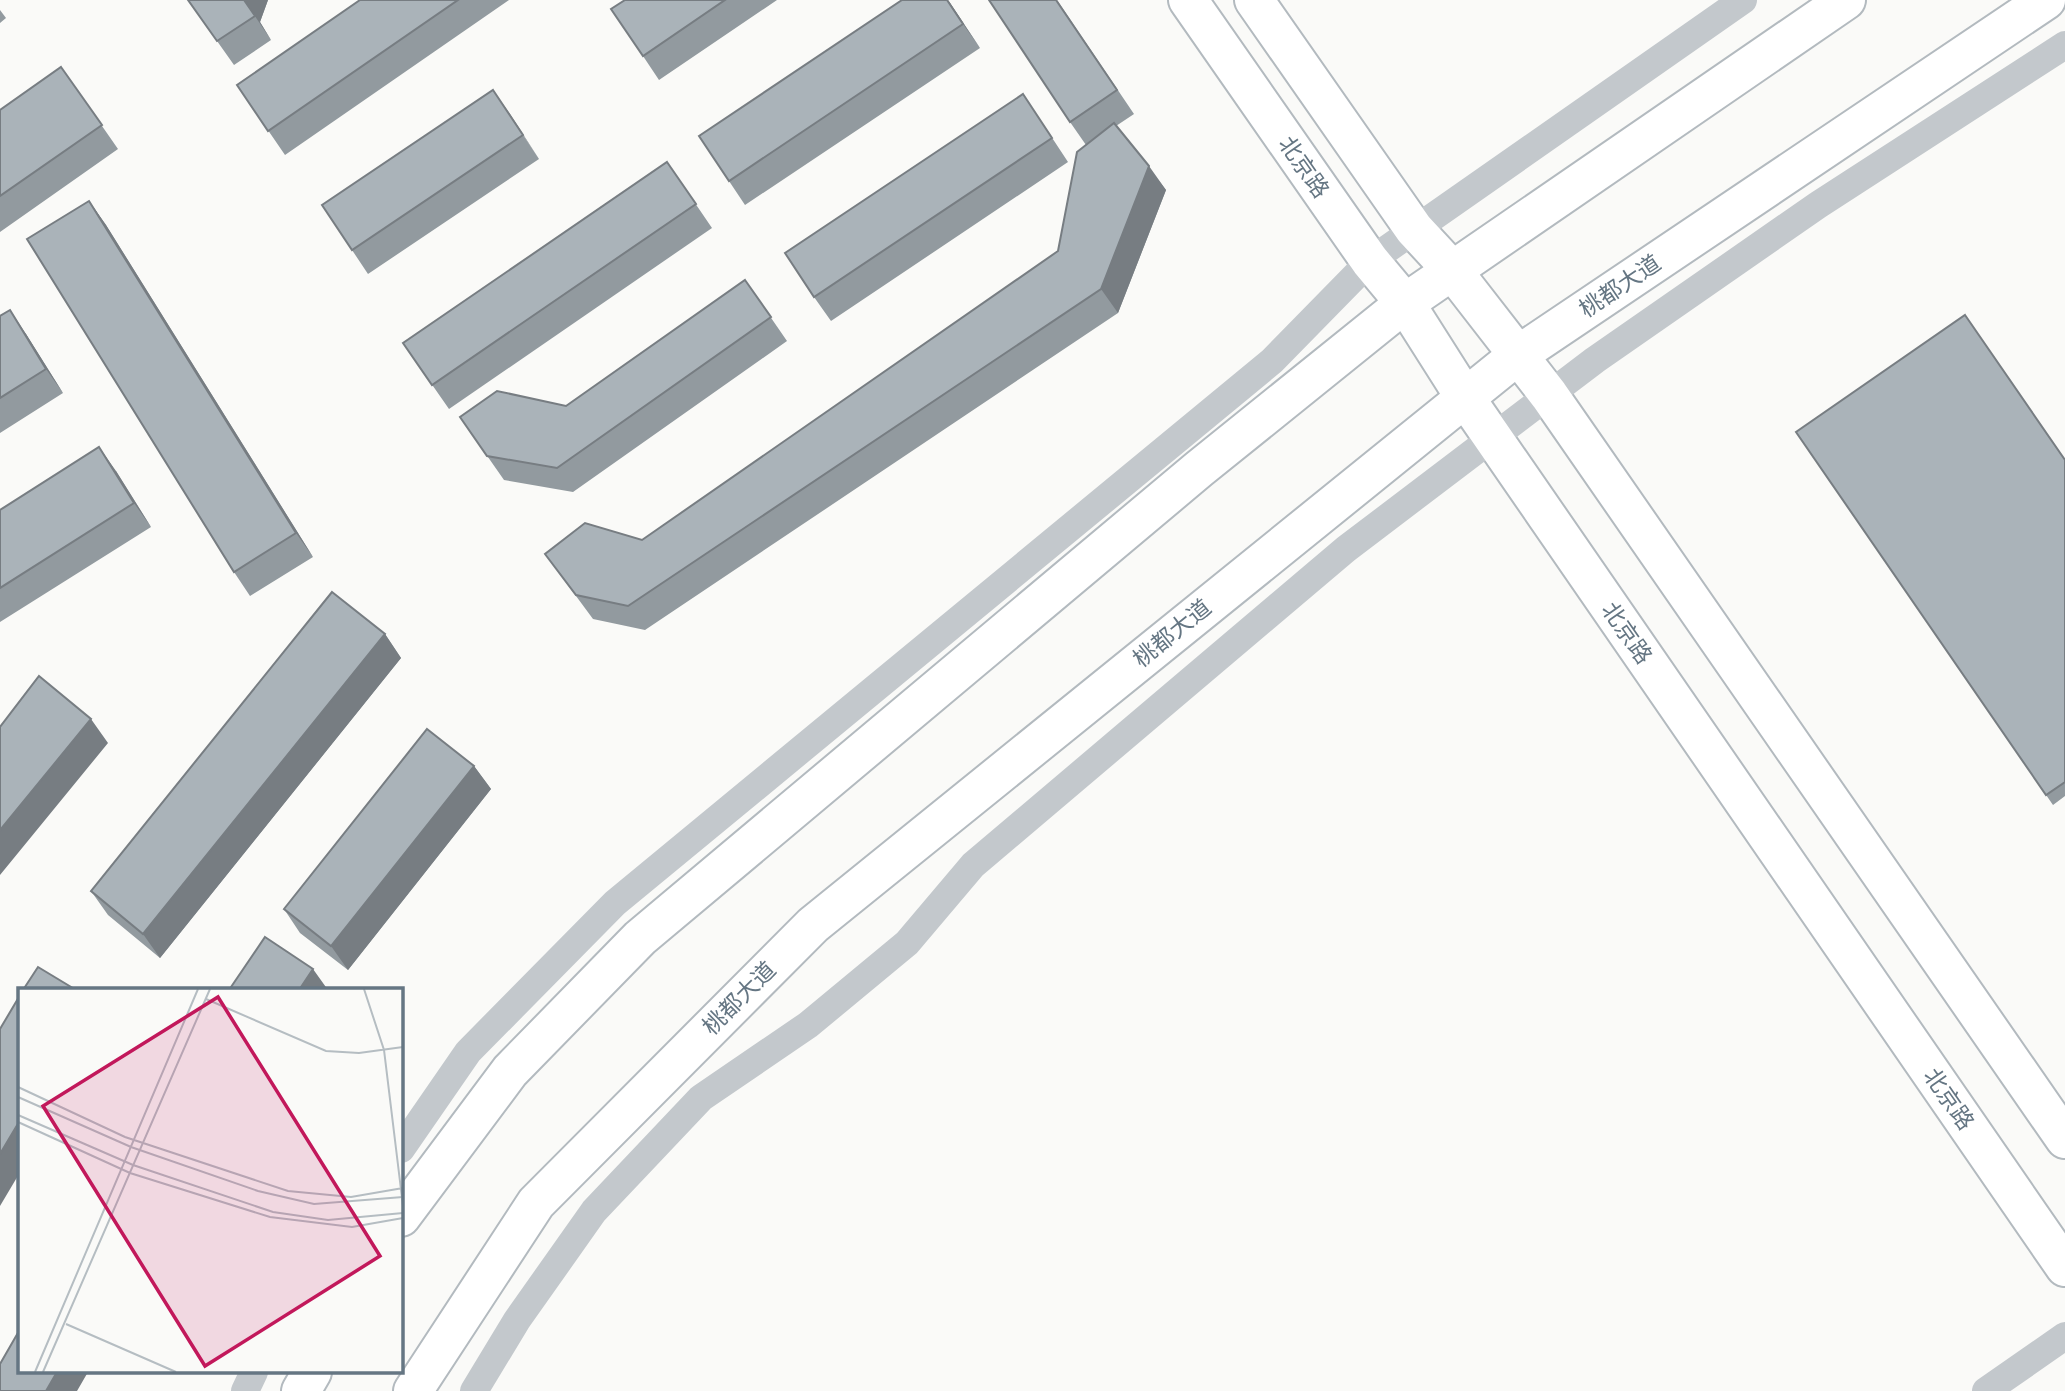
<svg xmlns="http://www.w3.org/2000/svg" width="2065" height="1391" font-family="'Asap Condensed','Noto Sans SC',sans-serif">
	<rect width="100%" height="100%" fill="#fafaf8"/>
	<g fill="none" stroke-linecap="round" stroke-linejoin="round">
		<!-- secondary casing -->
		<g stroke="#b3babf" stroke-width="42">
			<path id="secondary" d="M 1188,0 L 1370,261 L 1405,303 L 1464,396 L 2065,1267
				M 1254,0 L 1414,229 L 1452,270 L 1549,395 L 2065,1139
				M 401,1217 L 510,1071 L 640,938 L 1199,469 L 1405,303 L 1846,0
				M 301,1391 L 312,1372
				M 413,1391 L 536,1203 L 813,925 L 1518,355 L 2046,0"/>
		</g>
		<!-- street -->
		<path stroke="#c3c8cc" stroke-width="28" d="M 401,1149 L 468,1052 L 615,903 L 1272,361 L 1370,261 L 1743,0
			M 245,1391 L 254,1372
			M 474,1391 L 517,1320 L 594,1211 L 701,1098 L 808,1025 L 907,943 L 973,865 L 1346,549 L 1595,360 L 1818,205 L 2065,45
			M 1986,1391 L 2065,1336"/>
		<!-- secondary -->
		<use href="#secondary" stroke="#fff" stroke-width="38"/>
	</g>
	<!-- wall -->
	<path fill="#929a9f" d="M 188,0 L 268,0 L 260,22 L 271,40 L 234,65 Z
		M 360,0 L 509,0 L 285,155 L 237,85 Z
		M 625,0 L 777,0 L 659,80 L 643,56 Z
		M 902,0 L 948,0 L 980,48 L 745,205 L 729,181 Z
		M 1057,0 L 1134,114 L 1116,126 L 1166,190 L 1118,313 L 645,630 L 593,619 L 545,554 L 642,540 L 1058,251 L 1086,145 L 1070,122 Z
		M 0,10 L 6,18 L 0,23 Z
		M 61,67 L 118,149 L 0,232 L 0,110 Z
		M 493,90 L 539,159 L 368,274 L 352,250 Z
		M 1039,118 L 1068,162 L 831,321 L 814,297 Z
		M 667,162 L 712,228 L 449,409 L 403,343 Z
		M 89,201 L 106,225 L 313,557 L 250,596 L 234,572 Z
		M 745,280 L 787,341 L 573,492 L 504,480 L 460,417 L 566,406 Z
		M 0,316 L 26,334 L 63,393 L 0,433 Z
		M 1796,432 L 2065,460 L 2065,796 L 2053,805 Z
		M 116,471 L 151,527 L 0,622 L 0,510 Z
		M 385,634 L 401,658 L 160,958 L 108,915 L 91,891 Z
		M 474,766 L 491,789 L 348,970 L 300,933 L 284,909 Z"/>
	<!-- shaded-wall -->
	<path fill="#777d82" d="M 244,0 L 268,0 L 260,22 L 271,40 Z
		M 947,0 L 950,3 L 980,48 L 963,24 Z
		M 493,90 L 510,114 L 539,159 Z
		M 1149,166 L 1166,190 L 1118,313 L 1101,289 Z
		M 89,201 L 106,225 L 313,557 L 296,533 Z
		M 10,310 L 26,334 L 63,393 L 46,369 Z
		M 99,447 L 116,471 L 151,527 L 134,503 Z
		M 385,634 L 401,658 L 160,958 L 143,934 Z
		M 91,719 L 108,743 L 0,875 L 0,830 Z
		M 474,766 L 491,789 L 348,970 L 331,946 Z
		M 313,969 L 328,990 L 299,990 Z
		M 19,1122 L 19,1174 L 0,1206 L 0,1154 Z
		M 57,1372 L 88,1372 L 77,1391 L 46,1391 Z"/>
	<!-- building -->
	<path fill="#aab3b9" stroke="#777d82" stroke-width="2" d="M 188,0 L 244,0 L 255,16 L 217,41 Z
		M 360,0 L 458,0 L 268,131 L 237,85 Z
		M 625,0 L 725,0 L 643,56 L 611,9 Z
		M 902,0 L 947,0 L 963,24 L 729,181 L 699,136 Z
		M 989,0 L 1056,0 L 1117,90 L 1070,122 Z
		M 61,67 L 102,125 L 0,196 L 0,110 Z
		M 493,90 L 523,135 L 352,250 L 322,205 Z
		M 1023,94 L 1052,138 L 814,297 L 785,253 Z
		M 1114,123 L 1149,166 L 1101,289 L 628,606 L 576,595 L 545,554 L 585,523 L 642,540 L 1058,251 L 1077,152 Z
		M 667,162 L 696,204 L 432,385 L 403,343 Z
		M 89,201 L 296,533 L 234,572 L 27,239 Z
		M 745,280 L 771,317 L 557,468 L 487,456 L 460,417 L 497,391 L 566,406 Z
		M 10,310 L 46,369 L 0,398 L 0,316 Z
		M 1965,315 L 2065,460 L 2065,782 L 2046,795 L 1796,432 Z
		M 99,447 L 134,503 L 0,588 L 0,510 Z
		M 332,592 L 385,634 L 143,934 L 91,891 Z
		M 39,676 L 91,719 L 0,830 L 0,727 Z
		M 427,729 L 474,766 L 331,946 L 284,909 Z
		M 265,937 L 313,969 L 299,990 L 229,990 Z
		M 38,967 L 76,990 L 23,990 Z
		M 19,997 L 19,1122 L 0,1154 L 0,1029 Z
		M 19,1331 L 19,1372 L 57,1372 L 46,1391 L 0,1391 L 0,1364 Z"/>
	<g text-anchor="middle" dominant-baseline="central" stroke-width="7" stroke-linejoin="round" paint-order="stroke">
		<!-- street labels -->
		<g font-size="23" fill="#657683" stroke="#fff">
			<text transform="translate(1304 167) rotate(55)">北京路</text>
			<text transform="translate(1620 286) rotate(-34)">桃都大道</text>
			<text transform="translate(1172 633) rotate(-39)">桃都大道</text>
			<text transform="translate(1627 633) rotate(55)">北京路</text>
			<text transform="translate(739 998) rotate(-45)">桃都大道</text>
			<text transform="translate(1949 1099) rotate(55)">北京路</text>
		</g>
	</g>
	<!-- overview -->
	<g transform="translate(18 988)">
		<rect width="385" height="385" fill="#fafaf8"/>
		<path fill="none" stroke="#b5bdc2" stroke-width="2" d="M 346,1 L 366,62 L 385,218M 188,11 L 308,63 L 341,65 L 385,59M 0,99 L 107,149 L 270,203 L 333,209 L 385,200M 0,109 L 113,159 L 240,203 L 296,216 L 385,209M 0,127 L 115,177 L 255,224 L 310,232 L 385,225M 0,134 L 112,185 L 252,229 L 334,239 L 385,230M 48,336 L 158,384M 17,384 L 180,1M 25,384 L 192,1"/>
		<path fill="#c2185b" fill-opacity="0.15" stroke="#c2185b" stroke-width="3.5" d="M 200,9 L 362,268 L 187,378 L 25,118 Z"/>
		<rect width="385" height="385" fill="none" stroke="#657683" stroke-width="3.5"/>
	</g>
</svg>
